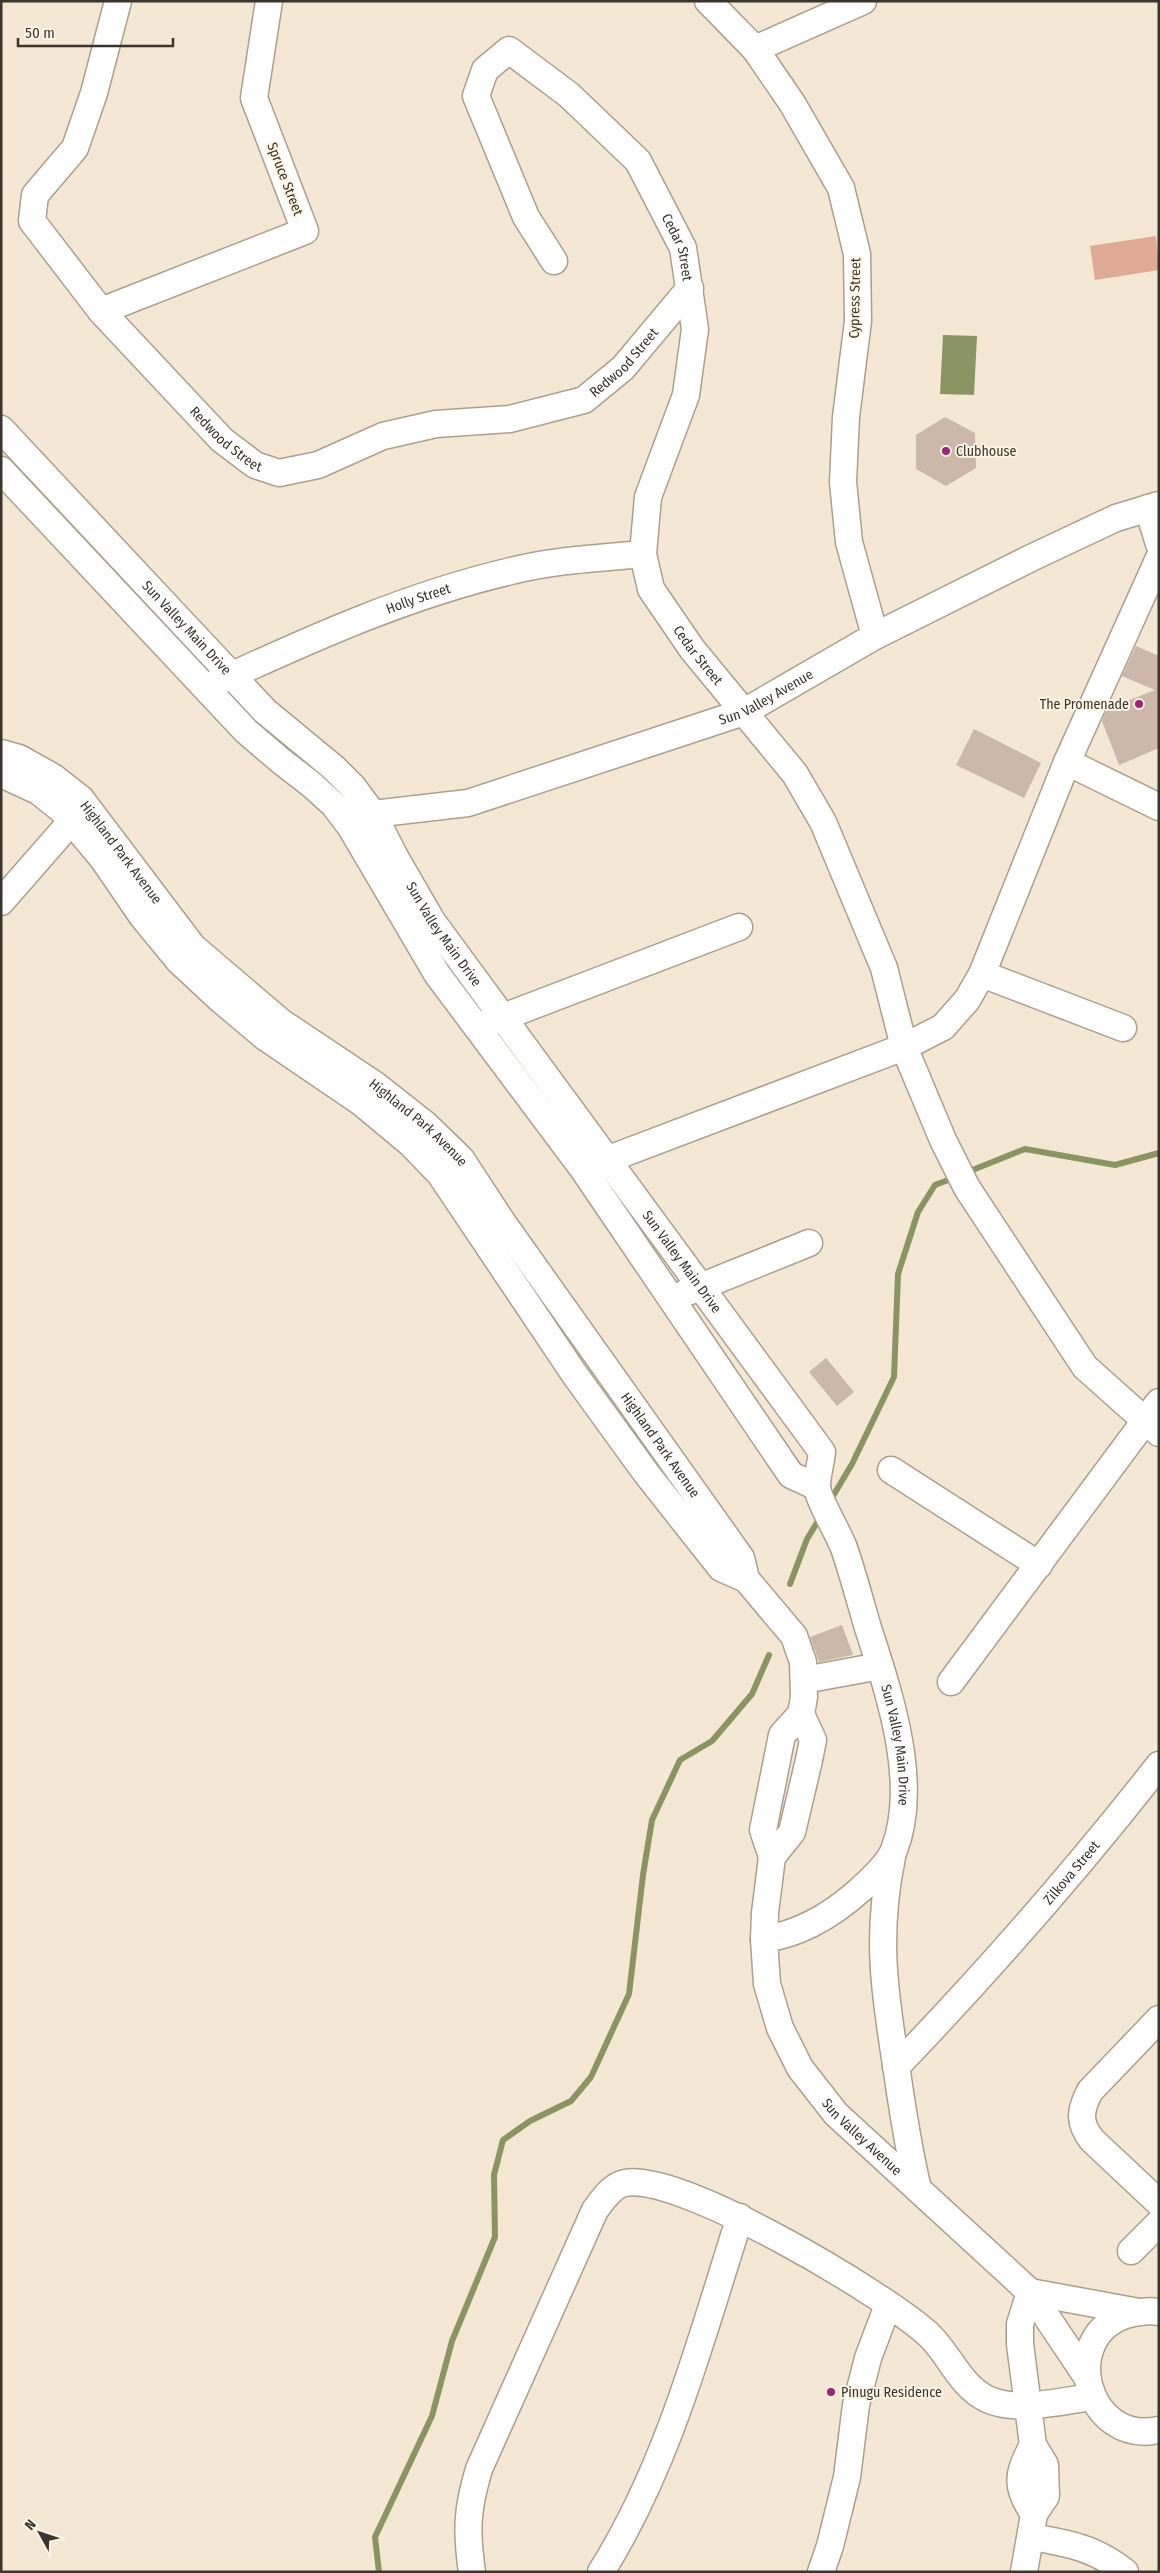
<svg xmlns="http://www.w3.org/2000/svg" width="1160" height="2573" font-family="'Fira Sans Condensed',sans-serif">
	<rect width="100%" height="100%" fill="#f4e7d3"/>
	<!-- green -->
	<path fill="#dfaa96" d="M 1156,236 L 1159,270 L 1095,280 L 1090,246 Z"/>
	<!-- water -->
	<path fill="#8b9563" d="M 943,335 L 977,336 L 974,395 L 940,394 Z"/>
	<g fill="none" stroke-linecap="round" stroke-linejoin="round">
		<!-- stream -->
		<path stroke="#8b9563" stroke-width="6" d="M 965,1173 L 1025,1149 L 1115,1165 L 1159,1153
			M 830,1501 L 852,1464 L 894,1377 L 898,1274 L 918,1212 L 935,1185 L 956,1177
			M 790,1584 L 807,1539 L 821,1516
			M 379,2572 L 375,2537 L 432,2416 L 452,2341 L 495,2237 L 494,2175 L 503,2140 L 530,2121 L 571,2101 L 591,2077 L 629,1994 L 643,1875 L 652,1820 L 680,1760 L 712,1741 L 752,1694 L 769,1655"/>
	</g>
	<!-- building -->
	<path fill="#cbb8a9" d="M 945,417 L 975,433 L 976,468 L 946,486 L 916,469 L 916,435 Z
		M 1136,646 L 1159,656 L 1159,748 L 1119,765 L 1102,721 L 1107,709 L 1155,690 L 1122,676 Z
		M 974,729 L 1041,763 L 1024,798 L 956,765 Z
		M 826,1358 L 854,1392 L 837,1406 L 809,1372 Z
		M 842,1625 L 853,1655 L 819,1662 L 810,1637 Z"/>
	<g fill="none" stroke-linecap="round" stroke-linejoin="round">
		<!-- minor casing -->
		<g stroke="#aca08d" stroke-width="29">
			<g id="minor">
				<path id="s1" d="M 118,1 L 94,93 L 75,148 L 35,195 L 32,221 L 101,311 L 222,440 L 255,465 L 279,473 L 318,465 L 383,436 L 436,424 L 510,419 L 584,400 L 623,368 L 690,288"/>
				<path d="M 708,1 L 755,49 L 792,103 L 841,188 L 857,254 L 858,321 L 846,417 L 843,482 L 849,542 L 875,636"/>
				<path d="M 755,49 L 863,1"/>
				<path id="s2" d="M 554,261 L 526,217 L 476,96 L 485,70 L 509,50 L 569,95 L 638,161 L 683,248 L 695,329 L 686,395 L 648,497 L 643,554 L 651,589 L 692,649 L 795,774 L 823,822 L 884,968 L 904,1047 L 943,1140 L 967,1188 L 1085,1367 L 1159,1433"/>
				<path d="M 101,311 L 305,231 L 254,98 L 269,1"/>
				<path id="s3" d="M 1,429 L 265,711 L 334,768 L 353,787 L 373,814 L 395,857 L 432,921 L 822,1452 C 821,1463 817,1475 817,1486 C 817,1498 839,1534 844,1548 C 853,1574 860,1601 868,1628 C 889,1693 920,1783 894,1850 C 888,1865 871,1880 860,1890 C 832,1915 801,1934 764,1939"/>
				<path d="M 1,470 L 246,731 L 281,761 L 312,785 L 334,805 L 350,826 L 437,974 L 583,1169 L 791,1475 L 817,1487"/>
				<path d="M 1148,508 L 1159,544"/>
				<path id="s4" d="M 217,682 C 313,638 408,595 511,571 C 554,560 600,558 643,554"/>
				<path id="s5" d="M 1,753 L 19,758 L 53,777 L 81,799 L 193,947 L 281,1022 L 374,1084 L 426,1125 L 461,1159 L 503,1223 L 741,1558 L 746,1579"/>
				<path d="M 1067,762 L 1159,807"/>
				<path d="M 1,774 L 38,791 L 62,810 L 103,859 L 142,916 L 179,961 L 221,1000 L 265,1037 L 362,1103 L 410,1143 L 440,1174 L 575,1375 L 646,1473 L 721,1568 L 746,1579 L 794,1636 L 803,1662 L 804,1697 L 801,1714 L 782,1735 L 763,1830 L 772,1857"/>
				<path id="s6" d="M 359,821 L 373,814 L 468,803 L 744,712 L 875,636 L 1031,558 L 1116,518 L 1159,505"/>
				<path d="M 1,902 L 83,808"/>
				<path d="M 982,974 L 1123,1028"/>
				<path d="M 485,1024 L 739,927"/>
				<path d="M 593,1165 L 904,1047 L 943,1027 L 967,1000 L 982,974 L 1067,762 L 1159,558"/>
				<path d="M 685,1293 L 809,1243"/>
				<path d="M 891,1470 L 1039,1565"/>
				<path d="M 804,1680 L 880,1666"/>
				<path d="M 951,1682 L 1159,1402"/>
				<path id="s7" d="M 801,1714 L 813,1740 L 809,1760 L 792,1832 L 772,1857 L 765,1913 L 764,1939 L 767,1984 L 780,2028 L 800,2068 L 836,2114 L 1030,2292 L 1087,2377"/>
				<path d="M 892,1857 C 876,1934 884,1989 896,2065 C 902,2107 908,2148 918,2189"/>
				<path d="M 1159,2019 L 1090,2091 C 1080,2110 1078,2122 1092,2140 L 1159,2203"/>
				<path id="s8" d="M 896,2067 C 989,1970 1076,1871 1159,1765"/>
				<path d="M 1131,2251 L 1159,2223"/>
				<path d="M 1030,2292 L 1139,2312"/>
				<path d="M 1159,2312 C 1149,2310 1138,2312 1129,2314 C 1057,2334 1085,2446 1159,2430"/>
				<path d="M 1033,2445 C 1017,2473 1015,2487 1034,2514"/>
				<path d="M 1031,2537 C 1068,2543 1095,2548 1125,2572"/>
				<path d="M 472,2572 C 466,2530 467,2509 479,2469 L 595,2210 C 602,2201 612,2185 625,2183 C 680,2172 886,2295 929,2335 C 950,2355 960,2386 987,2399 C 1017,2413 1060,2401 1092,2397"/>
				<path d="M 601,2572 C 669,2464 701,2338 740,2217"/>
				<path d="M 821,2572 L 830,2546 L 847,2477 L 856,2405 L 868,2358 L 888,2305"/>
				<path d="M 1024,2572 L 1034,2514 L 1046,2496 L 1045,2465 L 1033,2445 L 1020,2344 L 1020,2324 L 1030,2292"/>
			</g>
		</g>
		<!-- minor -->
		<use href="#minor" stroke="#fff" stroke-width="26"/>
	</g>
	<!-- markers -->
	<g fill="#a12376" stroke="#fff5e4" stroke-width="2">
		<circle cx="946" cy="451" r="5"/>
		<circle cx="1139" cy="704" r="5"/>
		<circle cx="831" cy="2392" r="5"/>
	</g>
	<g text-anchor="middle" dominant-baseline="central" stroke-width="4" stroke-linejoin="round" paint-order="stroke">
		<!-- street labels -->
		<g font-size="14" fill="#3a352d" stroke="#fff5e4">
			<text transform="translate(285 179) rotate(69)">Spruce Street</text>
			<text stroke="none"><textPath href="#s2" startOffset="508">Cedar Street</textPath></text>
			<text transform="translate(855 298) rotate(-89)">Cypress Street</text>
			<text stroke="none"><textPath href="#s1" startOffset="969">Redwood Street</textPath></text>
			<text stroke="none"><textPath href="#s1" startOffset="534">Redwood Street</textPath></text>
			<text stroke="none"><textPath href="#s4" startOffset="218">Holly Street</textPath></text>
			<text stroke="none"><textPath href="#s3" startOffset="272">Sun Valley Main Drive</textPath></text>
			<text stroke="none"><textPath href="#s2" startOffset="942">Cedar Street</textPath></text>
			<text stroke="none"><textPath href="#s6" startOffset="428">Sun Valley Avenue</textPath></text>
			<text stroke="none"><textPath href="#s5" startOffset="160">Highland Park Avenue</textPath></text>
			<text stroke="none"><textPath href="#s3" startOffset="676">Sun Valley Main Drive</textPath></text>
			<text stroke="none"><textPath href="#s5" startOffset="565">Highland Park Avenue</textPath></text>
			<text stroke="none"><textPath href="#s3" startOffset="1081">Sun Valley Main Drive</textPath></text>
			<text stroke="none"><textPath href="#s5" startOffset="970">Highland Park Avenue</textPath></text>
			<text stroke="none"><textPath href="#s3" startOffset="1624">Sun Valley Main Drive</textPath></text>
			<text stroke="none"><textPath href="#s8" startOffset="262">Zilkova Street</textPath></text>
			<text stroke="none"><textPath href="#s7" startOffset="466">Sun Valley Avenue</textPath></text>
		</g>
		<!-- poi labels -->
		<g font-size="14" fill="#3a352d" stroke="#fff5e4" text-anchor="start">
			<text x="956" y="451">Clubhouse</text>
			<text x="1129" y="704" text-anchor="end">The Promenade</text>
			<text x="841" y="2392">Pinugu Residence</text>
		</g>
	</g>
	<!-- border -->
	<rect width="1160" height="2573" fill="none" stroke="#3a352d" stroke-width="5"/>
	<!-- north arrow -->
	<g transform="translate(40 2533) rotate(310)" stroke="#fff5e4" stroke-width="4" paint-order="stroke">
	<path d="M0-4L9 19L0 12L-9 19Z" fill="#3a352d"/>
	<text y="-8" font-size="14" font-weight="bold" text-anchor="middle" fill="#3a352d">N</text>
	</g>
	<!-- scale -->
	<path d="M18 38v8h155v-8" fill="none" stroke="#3a352d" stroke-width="2.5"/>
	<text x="25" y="38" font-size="15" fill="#3a352d" stroke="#fff5e4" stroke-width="4" paint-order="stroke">50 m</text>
</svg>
